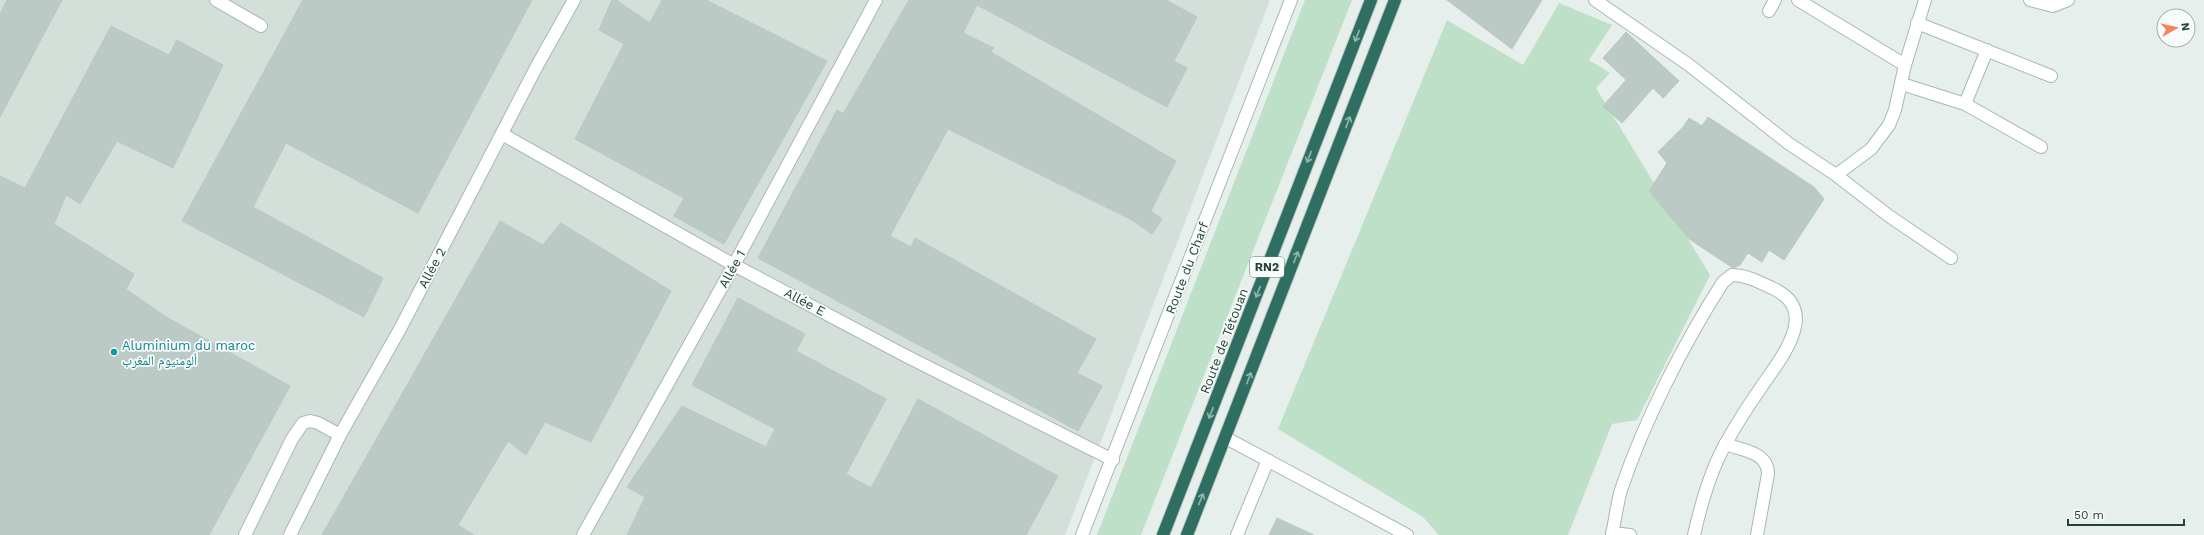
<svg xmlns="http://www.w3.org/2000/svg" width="2204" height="535" font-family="'Work Sans','Noto Naskh Arabic',sans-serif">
	<rect width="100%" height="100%" fill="#e6efeb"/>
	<!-- built -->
	<path fill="#d4dfda" d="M 0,0 L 1270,0 L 1065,535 L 0,535 Z"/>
	<!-- green -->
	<path fill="#bfe0c8" d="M 1305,0 L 1352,0 L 1141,535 L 1097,535 Z
		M 1559,3 L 1612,25 L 1589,60 L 1610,73 L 1596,88 L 1710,275 L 1637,420 L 1612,424 L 1568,535 L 1439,535 L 1423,517 L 1278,429 L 1447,20 L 1523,65 Z"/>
	<!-- building -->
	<path fill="#bbcac4" stroke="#b8c9c2" d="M 7,0 L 62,0 L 0,117 L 0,14 Z
		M 303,0 L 532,0 L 418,213 L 286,143 L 253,207 L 383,278 L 364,317 L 182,221 Z
		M 612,0 L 616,0 L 650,23 L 662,0 L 706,0 L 827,61 L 724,244 L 674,216 L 684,198 L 575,139 L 624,44 L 599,30 Z
		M 909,0 L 1166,0 L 1197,17 L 1174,61 L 1187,68 L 1167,107 L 977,5 L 963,33 L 994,48 L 991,52 L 1176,161 L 1151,211 L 1162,219 L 1152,234 L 1132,220 L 948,129 L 890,236 L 911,247 L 915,238 L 1096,339 L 1077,373 L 1102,386 L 1078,431 L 758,258 L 837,110 L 843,114 Z
		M 1447,0 L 1542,0 L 1512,49 Z
		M 111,26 L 169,55 L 177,40 L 223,65 L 173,168 L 117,141 L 80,204 L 66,195 L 54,224 L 134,274 L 126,289 L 166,317 L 290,386 L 209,535 L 0,535 L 0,176 L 25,188 Z
		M 1626,32 L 1679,81 L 1663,98 L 1653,88 L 1622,123 L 1603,106 L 1626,80 L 1603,58 Z
		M 1708,117 L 1814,187 L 1824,199 L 1784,260 L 1769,250 L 1762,262 L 1748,253 L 1740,265 L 1733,268 L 1689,239 L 1649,191 L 1667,163 L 1658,152 L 1683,127 L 1689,118 L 1702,126 Z
		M 500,221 L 543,245 L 561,223 L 671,291 L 591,442 L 545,422 L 526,455 L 508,441 L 458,525 L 474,535 L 322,535 Z
		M 738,298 L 805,334 L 796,351 L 886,399 L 846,474 L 871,488 L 918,399 L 1058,476 L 1026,535 L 627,535 L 645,497 L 627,487 L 682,406 L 766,447 L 775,429 L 692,385 Z
		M 1277,518 L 1314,535 L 1269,535 Z"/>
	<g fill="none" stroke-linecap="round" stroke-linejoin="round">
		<!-- minor casing -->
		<g stroke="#a8b8b2" stroke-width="14">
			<path id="minor" d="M 216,0 L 261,26
				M 1595,0 L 1689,65 L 1788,143 L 1836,175 L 1889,216 L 1951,258
				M 1798,0 L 1905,65
				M 2030,0 L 2053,6 L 2068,0
				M 1769,11 L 1775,0
				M 1917,23 L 2051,76
				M 1902,84 L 1965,104 L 2041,147
				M 1965,104 L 1987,50
				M 502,134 L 734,265 L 906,356 L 1113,460
				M 1836,175 L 1871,149 L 1889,125 L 1895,110 L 1905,65 L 1925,0
				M 1226,438 L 1407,535
				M 1725,444 C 1742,450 1768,452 1768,474 L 1757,535
				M 1612,533 L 1630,535
				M 245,535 L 292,439 L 303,423 L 310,421 L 318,423 L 340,435
				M 290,535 L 340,435 L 400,329 L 538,64 L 574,0
				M 583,535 L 734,265 L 876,0
				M 1082,535 L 1291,0
				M 1237,535 L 1268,460
				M 1612,535 C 1615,520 1617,504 1621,490 C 1644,421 1684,343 1723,282 L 1732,275 C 1746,275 1759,282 1772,288 C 1823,311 1779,360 1760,389 C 1748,406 1736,425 1726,443 C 1710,471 1701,504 1694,535"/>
		</g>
		<!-- highway casing -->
		<g stroke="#c2cac8" stroke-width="14">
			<path id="highway" d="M 1163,535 L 1371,0
				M 1187,535 L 1395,0"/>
		</g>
		<!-- minor -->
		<use href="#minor" stroke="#fff" stroke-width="12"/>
		<!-- highway -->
		<use href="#highway" stroke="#2f6f62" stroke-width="12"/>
	</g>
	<!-- one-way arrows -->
	<defs><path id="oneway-shaft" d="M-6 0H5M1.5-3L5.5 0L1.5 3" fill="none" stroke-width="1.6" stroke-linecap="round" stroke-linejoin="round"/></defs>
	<g stroke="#93b5ae">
		<use href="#oneway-shaft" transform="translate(1357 36) rotate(112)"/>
		<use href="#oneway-shaft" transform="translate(1348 122) rotate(-69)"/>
		<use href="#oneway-shaft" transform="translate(1309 157) rotate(111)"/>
		<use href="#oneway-shaft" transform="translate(1296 257) rotate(-69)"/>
		<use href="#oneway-shaft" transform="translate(1258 292) rotate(111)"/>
		<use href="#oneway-shaft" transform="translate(1249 378) rotate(-69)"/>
		<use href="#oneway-shaft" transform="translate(1211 413) rotate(111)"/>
		<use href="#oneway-shaft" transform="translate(1201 499) rotate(-68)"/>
	</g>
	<!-- markers -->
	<circle fill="#0f9aa8" stroke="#f7fbf9" stroke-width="1.5" cx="114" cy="352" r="4"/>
	<g text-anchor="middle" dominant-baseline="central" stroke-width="3.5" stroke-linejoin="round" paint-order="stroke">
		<!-- shield labels -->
		<rect fill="#f7fbf9" stroke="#637a73" stroke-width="1" x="1250" y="257" width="34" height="20" rx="3"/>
		<g font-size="12" font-weight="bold" fill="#24423a">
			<text x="1267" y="267">RN2</text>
		</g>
		<!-- street labels -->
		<g font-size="13" fill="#24423a" stroke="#f7fbf9">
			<text transform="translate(432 268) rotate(-62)">Allée 2</text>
			<text transform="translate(1187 268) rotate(-69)">Route du Charf</text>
			<text transform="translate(732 269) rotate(-61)">Allée 1</text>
			<text transform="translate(805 302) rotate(28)">Allée E</text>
			<text transform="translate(1224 341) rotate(-69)">Route de Tétouan</text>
		</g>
		<!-- culture labels -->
		<g font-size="13" fill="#0d838f" stroke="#f7fbf9" text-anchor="start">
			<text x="122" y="345">Aluminium du maroc<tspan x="122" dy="15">ألومنيوم المغرب</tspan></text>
		</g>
	</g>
	<!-- north arrow -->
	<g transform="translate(2176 28) rotate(82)"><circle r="19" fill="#f7fbf9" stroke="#a3b1ad"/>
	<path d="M0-3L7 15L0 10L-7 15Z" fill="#f4845f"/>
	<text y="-6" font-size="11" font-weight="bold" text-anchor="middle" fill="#24423a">N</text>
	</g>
	<!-- scale -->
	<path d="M2068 519v6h116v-6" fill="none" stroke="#24423a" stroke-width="2"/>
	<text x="2074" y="519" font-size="12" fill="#24423a" stroke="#f7fbf9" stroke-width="3" paint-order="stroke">50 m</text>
</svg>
